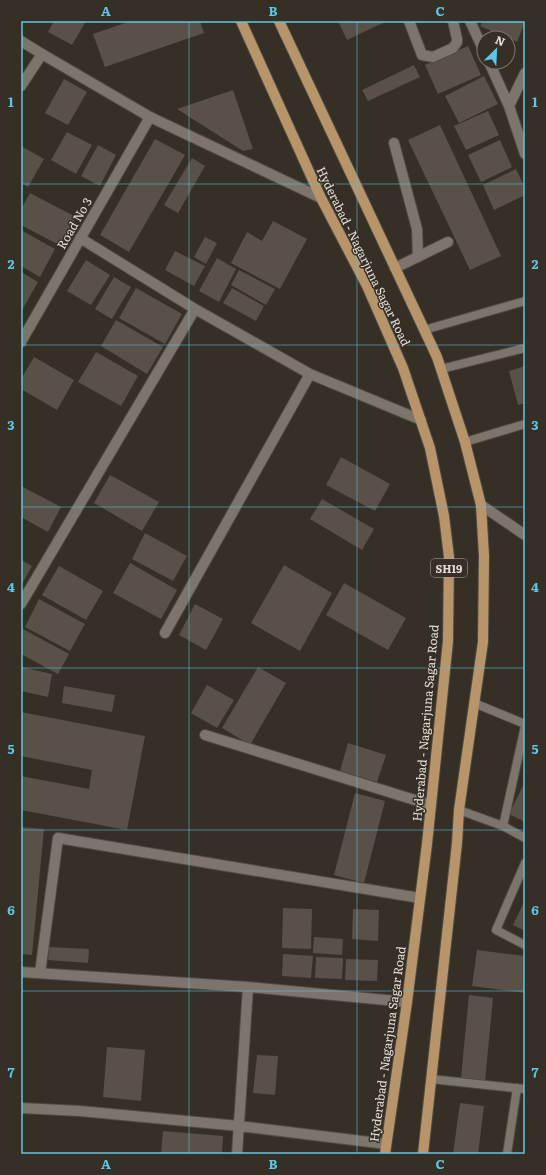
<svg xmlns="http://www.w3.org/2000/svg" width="546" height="1175" font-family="Literata,serif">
	<rect width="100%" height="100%" fill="#362f26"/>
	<!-- building -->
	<path fill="#595148" d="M 54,21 L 86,21 L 72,45 L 48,32 Z
		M 131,21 L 200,21 L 204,33 L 105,67 L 93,34 Z
		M 338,21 L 387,21 L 347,40 Z
		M 483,21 L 525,21 L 525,22 L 517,42 L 480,26 Z
		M 468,46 L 481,75 L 438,94 L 425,65 Z
		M 414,65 L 420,77 L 368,101 L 362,90 Z
		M 484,76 L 498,104 L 459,123 L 445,96 Z
		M 64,79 L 87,92 L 68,125 L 45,113 Z
		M 233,90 L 253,149 L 243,151 L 177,109 Z
		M 488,111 L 499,135 L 466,150 L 454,126 Z
		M 440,125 L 501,256 L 470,270 L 408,140 Z
		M 67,132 L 92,145 L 76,174 L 51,160 Z
		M 155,139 L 185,155 L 129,252 L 100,235 Z
		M 500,140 L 512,167 L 481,182 L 468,155 Z
		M 98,145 L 116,155 L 100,186 L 81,176 Z
		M 21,146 L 44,159 L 28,187 L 21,183 Z
		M 192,158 L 205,166 L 178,213 L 164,205 Z
		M 516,169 L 525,188 L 525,195 L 494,210 L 483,185 Z
		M 30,193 L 76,217 L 61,246 L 21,225 L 21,209 Z
		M 273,221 L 307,239 L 280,289 L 231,263 L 247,232 L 262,241 Z
		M 21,230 L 55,249 L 40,277 L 21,266 Z
		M 205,237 L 217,243 L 206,264 L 194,257 Z
		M 175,251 L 205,266 L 194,286 L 165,270 Z
		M 217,258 L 236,269 L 219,302 L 199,291 Z
		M 86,260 L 110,275 L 91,305 L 67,291 Z
		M 239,270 L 275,289 L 266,305 L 231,285 Z
		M 21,272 L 38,282 L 21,312 Z
		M 114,277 L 131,287 L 112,319 L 95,309 Z
		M 136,288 L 182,314 L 165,344 L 119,318 Z
		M 232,288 L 264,306 L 256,321 L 223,303 Z
		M 116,320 L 163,347 L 147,374 L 101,346 Z
		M 96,352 L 138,376 L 121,406 L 78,382 Z
		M 34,357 L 74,380 L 57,410 L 21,389 L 21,379 Z
		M 525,366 L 525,403 L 518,405 L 509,371 Z
		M 341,457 L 390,484 L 375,511 L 326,485 Z
		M 110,475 L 159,502 L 142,531 L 94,503 Z
		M 21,486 L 61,507 L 48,532 L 21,517 Z
		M 322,499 L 374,529 L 362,550 L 310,519 Z
		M 145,533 L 187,556 L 173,581 L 132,559 Z
		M 21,560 L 32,566 L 21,586 Z
		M 130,563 L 177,590 L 161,619 L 113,593 Z
		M 284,565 L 332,593 L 300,651 L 251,623 Z
		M 59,566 L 103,591 L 86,620 L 42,595 Z
		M 344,583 L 406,618 L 388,650 L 326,615 Z
		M 39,599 L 85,624 L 70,651 L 25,627 Z
		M 195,604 L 223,619 L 206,650 L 179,635 Z
		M 23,629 L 69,654 L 58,674 L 21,654 L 21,633 Z
		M 21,667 L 52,674 L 48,697 L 21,691 Z
		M 258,667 L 286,683 L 250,745 L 222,728 Z
		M 207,685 L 234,700 L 217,728 L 191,713 Z
		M 64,686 L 115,695 L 112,712 L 62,703 Z
		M 21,712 L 145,736 L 127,830 L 21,810 L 21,776 L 89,789 L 92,770 L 21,756 Z
		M 348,743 L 386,755 L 377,782 L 340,771 Z
		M 525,782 L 525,822 L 509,814 Z
		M 355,793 L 385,801 L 364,883 L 334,875 Z
		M 21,827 L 44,829 L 32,955 L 21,954 Z
		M 525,900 L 525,931 L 513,925 Z
		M 283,908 L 312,909 L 311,949 L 282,948 Z
		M 353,909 L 379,910 L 378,941 L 352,939 Z
		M 314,937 L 343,939 L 342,955 L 313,953 Z
		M 49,947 L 89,949 L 88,963 L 48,960 Z
		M 477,950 L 525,956 L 525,993 L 472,986 Z
		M 283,954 L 313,956 L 311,978 L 282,976 Z
		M 316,957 L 343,958 L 342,979 L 315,978 Z
		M 346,959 L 378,960 L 377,981 L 345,980 Z
		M 469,995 L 493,998 L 485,1081 L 461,1078 Z
		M 107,1047 L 145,1050 L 141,1101 L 103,1097 Z
		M 257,1055 L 278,1056 L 275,1095 L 253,1093 Z
		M 460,1103 L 484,1106 L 478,1154 L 453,1154 Z
		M 163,1131 L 223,1136 L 222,1154 L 161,1154 Z"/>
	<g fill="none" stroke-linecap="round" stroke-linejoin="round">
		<!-- service casing -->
		<g stroke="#504b44" stroke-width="10">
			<path id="service" d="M 424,330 L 525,301
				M 441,369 L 525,348
				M 465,442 L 525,424
				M 474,703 L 525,724
				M 459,810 L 503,826 L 525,838
				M 503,826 L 525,726
				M 525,863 L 496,930 L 525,945
				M 431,1079 L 525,1089
				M 507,1154 L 517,1088"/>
		</g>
		<!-- minor casing -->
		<g stroke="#504b44" stroke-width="12">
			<path id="minor" d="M 409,21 L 422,55 L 433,57 L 453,48 L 457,42 L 457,39 L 453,21
				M 470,21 L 484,51
				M 489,62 L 509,106 L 525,154
				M 21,86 L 42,54
				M 509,106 L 525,73
				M 394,143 L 417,229 L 418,257
				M 80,238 L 195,309 L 310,374 L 421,420
				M 395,268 L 448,242
				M 21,342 L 150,117
				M 481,505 L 525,535
				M 21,604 L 195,309
				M 165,633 L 310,374
				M 205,735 L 431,805
				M 21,972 L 248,987 L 407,1002
				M 40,973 L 58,838 L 420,898
				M 21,1108 L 80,1111 L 239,1126 L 386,1144
				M 237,1154 L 248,987"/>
		</g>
		<!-- tertiary casing -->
		<g stroke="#504b44" stroke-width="12">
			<path id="tertiary" d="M 21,41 L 42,54 L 150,117 L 321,198"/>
		</g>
		<!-- primary casing -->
		<g stroke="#504b44" stroke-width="12">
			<path id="primary" d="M 241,21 L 321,198 L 367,286 L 403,368 L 430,448 L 444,516 L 449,557 L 448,641 L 427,844 L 407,1002 L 385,1154
				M 279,21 L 437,357 L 465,442 L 481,505 L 484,556 L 483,642 L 459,810 L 457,843 L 423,1154"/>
		</g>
		<!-- service -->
		<use href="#service" stroke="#7d756c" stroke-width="8"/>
		<!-- minor -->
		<use href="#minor" stroke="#7d756c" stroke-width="10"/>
		<!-- tertiary -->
		<use href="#tertiary" stroke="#7d756c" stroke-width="10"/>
		<!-- primary -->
		<use href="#primary" stroke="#b7946a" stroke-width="10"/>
	</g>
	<!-- grid -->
	<path fill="none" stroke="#5dc7e8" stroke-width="1" stroke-opacity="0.55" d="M 189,21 L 189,1154M 357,21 L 357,1154M 21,184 L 525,184M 21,345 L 525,345M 21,507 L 525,507M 21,668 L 525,668M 21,830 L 525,830M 21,991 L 525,991"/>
	<g text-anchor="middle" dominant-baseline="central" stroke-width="3" stroke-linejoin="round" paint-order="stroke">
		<!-- shield labels -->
		<rect fill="#362f26" stroke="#afaaa3" stroke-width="1" x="431" y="559" width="36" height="18" rx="3"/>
		<g font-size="11" font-weight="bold" fill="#e3ded9">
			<text x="449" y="568">SH19</text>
		</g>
		<!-- street labels -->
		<g font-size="12" fill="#e3ded9" stroke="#362f26">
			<text transform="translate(74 223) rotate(-60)">Road No 3</text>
			<text transform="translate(364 256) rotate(64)">Hyderabad - Nagarjuna Sagar Road</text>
			<text transform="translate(425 723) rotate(-85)">Hyderabad - Nagarjuna Sagar Road</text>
			<text transform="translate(387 1044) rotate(-82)">Hyderabad - Nagarjuna Sagar Road</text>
		</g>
	</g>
	<!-- border -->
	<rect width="546" height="1175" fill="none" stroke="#362f26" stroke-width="44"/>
	<!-- north arrow -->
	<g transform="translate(496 50) rotate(24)"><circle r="19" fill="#362f26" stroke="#7b756e"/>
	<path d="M0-3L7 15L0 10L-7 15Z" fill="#5dc7e8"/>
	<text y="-6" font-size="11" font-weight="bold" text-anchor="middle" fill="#e3ded9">N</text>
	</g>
	<rect x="22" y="22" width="502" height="1131" fill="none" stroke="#5dc7e8" stroke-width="1.5"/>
	<g font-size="13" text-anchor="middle" font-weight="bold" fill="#5dc7e8">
		<text x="106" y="16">A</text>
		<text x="273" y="16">B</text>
		<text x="440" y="16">C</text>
		<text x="11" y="107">1</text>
		<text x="535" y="107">1</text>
		<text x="11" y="269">2</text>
		<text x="535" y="269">2</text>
		<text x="11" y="430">3</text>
		<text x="535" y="430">3</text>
		<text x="11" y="592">4</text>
		<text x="535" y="592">4</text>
		<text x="11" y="754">5</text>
		<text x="535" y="754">5</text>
		<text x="11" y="915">6</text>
		<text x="535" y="915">6</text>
		<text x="11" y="1077">7</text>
		<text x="535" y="1077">7</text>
		<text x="106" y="1169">A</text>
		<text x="273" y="1169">B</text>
		<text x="440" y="1169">C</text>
	</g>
</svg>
